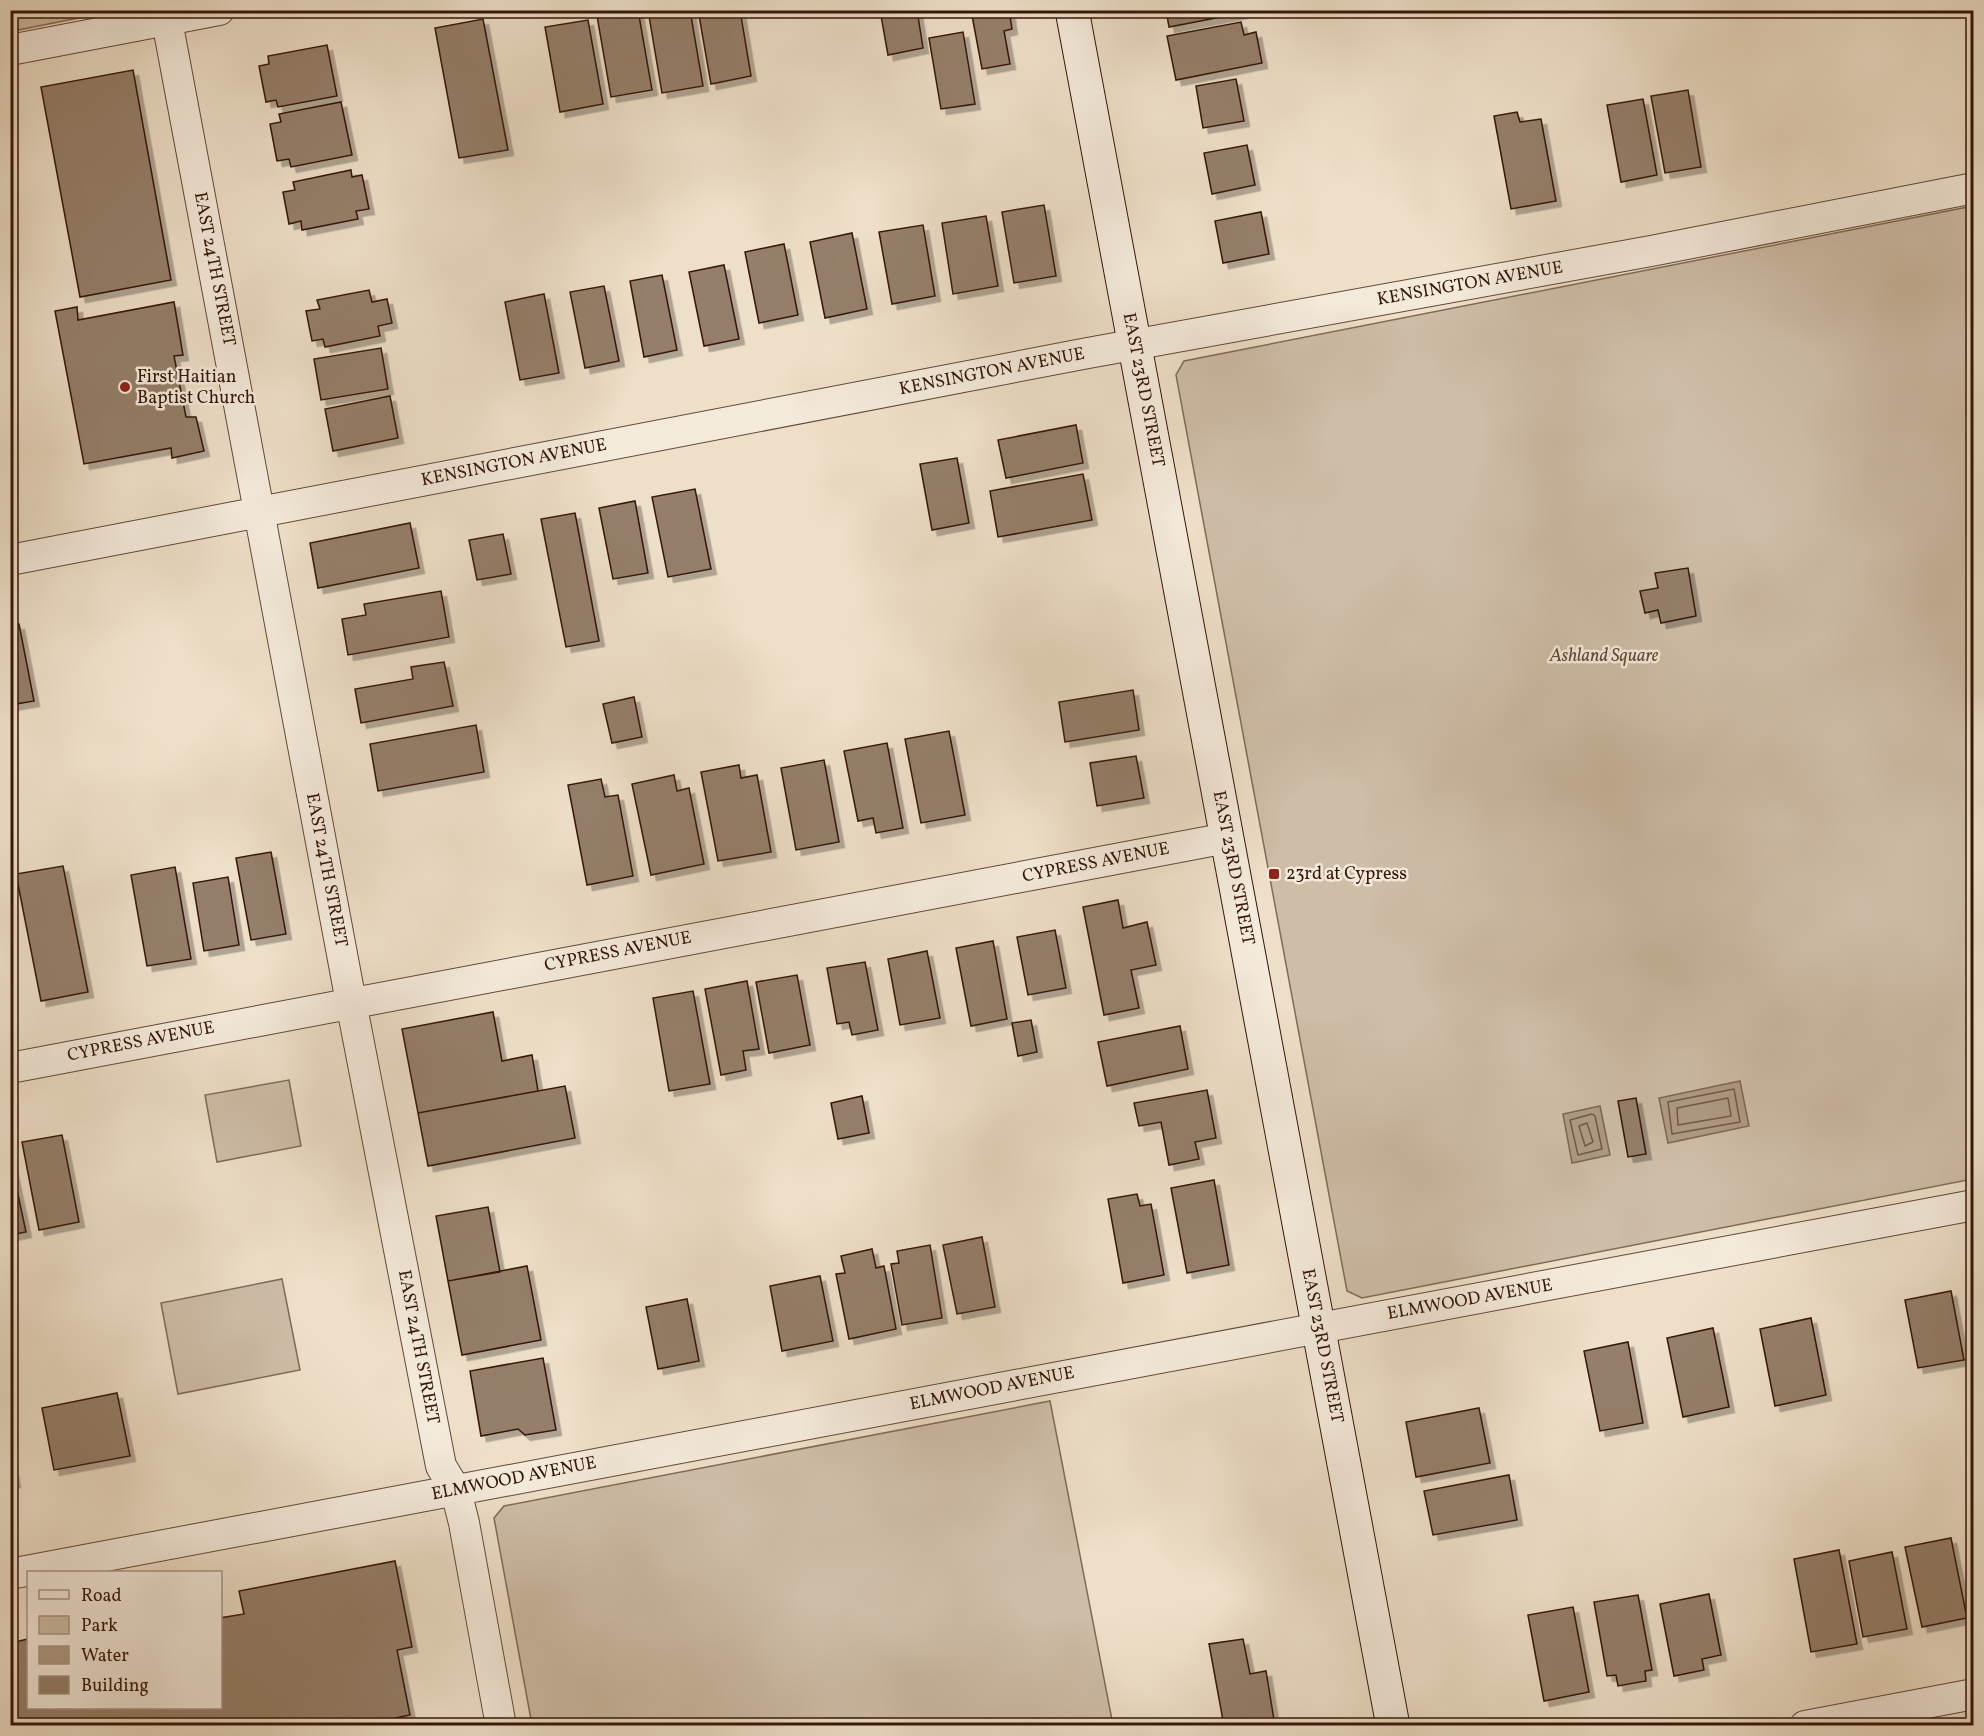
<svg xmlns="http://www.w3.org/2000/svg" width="1984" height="1736" font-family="Vollkorn,serif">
	<defs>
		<filter id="shadow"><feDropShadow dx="5.5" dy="5.5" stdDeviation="0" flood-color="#0004"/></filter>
	</defs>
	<rect width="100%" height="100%" fill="#eedfc8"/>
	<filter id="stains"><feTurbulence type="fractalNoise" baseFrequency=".00333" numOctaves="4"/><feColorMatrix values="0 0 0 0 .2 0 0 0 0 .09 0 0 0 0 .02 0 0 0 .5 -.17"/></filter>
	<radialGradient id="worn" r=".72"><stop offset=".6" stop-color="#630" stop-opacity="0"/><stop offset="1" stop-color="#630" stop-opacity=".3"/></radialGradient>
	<!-- green -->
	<path fill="#cebda7" stroke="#816a57" stroke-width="1.5" d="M 11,10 L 114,10 L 114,11 L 13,31 Z
		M 1973,206 L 1973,1179 L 1362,1298 L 1347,1291 L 1176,375 L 1184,361 Z
		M 289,1080 L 301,1146 L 217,1162 L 205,1095 Z
		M 282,1279 L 300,1370 L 178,1394 L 161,1303 Z
		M 1050,1401 L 1113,1725 L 532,1725 L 494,1518 L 504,1506 Z"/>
	<!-- water -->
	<path fill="#af9b86" stroke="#7e6653" stroke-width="1.5" d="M 1740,1081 L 1749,1126 L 1668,1143 L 1659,1098 Z
		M 1600,1106 L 1610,1155 L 1572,1163 L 1563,1114 Z"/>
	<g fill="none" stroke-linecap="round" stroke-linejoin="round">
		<!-- shore -->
		<path stroke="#725846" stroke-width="1.5" d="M 1734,1089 L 1740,1122 L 1672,1134 L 1668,1102 Z
			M 1728,1098 L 1731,1116 L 1678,1125 L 1677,1108 Z
			M 1592,1114 L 1595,1116 L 1602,1149 L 1578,1155 L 1570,1120 Z
			M 1587,1123 L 1593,1142 L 1585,1146 L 1579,1126 Z"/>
	</g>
	<!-- building -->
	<path fill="#957f6b" stroke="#341607" stroke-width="1.5" filter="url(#shadow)" d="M 638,10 L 652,90 L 611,97 L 597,16 Z
		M 648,10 L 690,10 L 703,86 L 662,93 Z
		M 698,10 L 740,10 L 751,76 L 711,84 Z
		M 880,10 L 917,10 L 923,48 L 888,55 Z
		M 971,10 L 1009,10 L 1012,29 L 1004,31 L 1010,64 L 982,69 Z
		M 1166,10 L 1241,10 L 1242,13 L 1169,27 Z
		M 483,19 L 508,150 L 459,158 L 435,28 Z
		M 588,20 L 603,104 L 560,112 L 545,27 Z
		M 1241,22 L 1244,35 L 1256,32 L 1262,63 L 1176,80 L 1167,36 Z
		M 963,32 L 975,104 L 941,109 L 929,38 Z
		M 327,45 L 337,96 L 278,107 L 276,100 L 266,102 L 259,66 L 269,64 L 268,56 Z
		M 133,70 L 171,280 L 80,297 L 41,87 Z
		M 1236,79 L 1244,121 L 1203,128 L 1196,86 Z
		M 1688,90 L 1701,167 L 1665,173 L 1651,96 Z
		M 1643,99 L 1657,175 L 1621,182 L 1607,105 Z
		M 341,102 L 352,155 L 291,167 L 289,159 L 277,161 L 270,124 L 281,122 L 279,114 Z
		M 1517,112 L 1520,122 L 1541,119 L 1556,201 L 1511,209 L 1494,116 Z
		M 1247,145 L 1255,185 L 1212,194 L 1204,153 Z
		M 351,170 L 352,177 L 362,175 L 369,209 L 356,211 L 358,219 L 302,230 L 301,221 L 289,224 L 283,192 L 295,190 L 293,182 Z
		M 1044,205 L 1056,276 L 1014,283 L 1002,212 Z
		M 1261,212 L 1269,254 L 1223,263 L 1215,221 Z
		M 986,216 L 998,286 L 953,294 L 942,223 Z
		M 923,225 L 935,296 L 892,304 L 879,232 Z
		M 852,233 L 867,309 L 825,318 L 810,242 Z
		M 784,244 L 798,315 L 759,323 L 745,252 Z
		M 724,265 L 739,339 L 704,346 L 689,272 Z
		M 662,275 L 677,350 L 644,357 L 630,281 Z
		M 604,286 L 619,361 L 585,368 L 570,292 Z
		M 369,290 L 372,302 L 387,299 L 392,323 L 378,326 L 380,336 L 325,347 L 323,339 L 312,341 L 306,311 L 320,309 L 317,300 Z
		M 544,294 L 559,373 L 520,380 L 505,302 Z
		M 174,302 L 183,355 L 174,356 L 186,417 L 196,417 L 204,451 L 172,458 L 171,448 L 84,464 L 55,311 L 77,307 L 78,320 Z
		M 381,348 L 388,389 L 321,400 L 314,359 Z
		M 390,396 L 398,438 L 333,451 L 325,409 Z
		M 1076,425 L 1083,463 L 1006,478 L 998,440 Z
		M 957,458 L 969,523 L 932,530 L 920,464 Z
		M 1083,474 L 1092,520 L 998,537 L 990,491 Z
		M 695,489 L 711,569 L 668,577 L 652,497 Z
		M 635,501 L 648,573 L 613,579 L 599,508 Z
		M 575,513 L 599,641 L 566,647 L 541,519 Z
		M 410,523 L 419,568 L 318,588 L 310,543 Z
		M 503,534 L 511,574 L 477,580 L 469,540 Z
		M 1688,568 L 1696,616 L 1661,623 L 1658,610 L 1645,613 L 1640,591 L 1658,588 L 1655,573 Z
		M 441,591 L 449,637 L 348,655 L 342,619 L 366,615 L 364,604 Z
		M 19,624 L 34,701 L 10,705 L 10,625 Z
		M 444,662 L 453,706 L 361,723 L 355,689 L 413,679 L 411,667 Z
		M 1133,690 L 1139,730 L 1065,742 L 1059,702 Z
		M 634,697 L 642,737 L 612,743 L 603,704 Z
		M 476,725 L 484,772 L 378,791 L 370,744 Z
		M 949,731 L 965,815 L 921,823 L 905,739 Z
		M 887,743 L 903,828 L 876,833 L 873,818 L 858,821 L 844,751 Z
		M 1136,756 L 1144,798 L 1097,806 L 1090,763 Z
		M 824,760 L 839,842 L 796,850 L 781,768 Z
		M 739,765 L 741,778 L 757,775 L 771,852 L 718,861 L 701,772 Z
		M 674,775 L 677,791 L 689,788 L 704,864 L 651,875 L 632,784 Z
		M 601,779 L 605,797 L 618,795 L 633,876 L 587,885 L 568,785 Z
		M 271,852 L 286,934 L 251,940 L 236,858 Z
		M 63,866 L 88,992 L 41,1001 L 16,874 Z
		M 175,867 L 191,959 L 147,966 L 131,875 Z
		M 228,877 L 239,945 L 204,951 L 193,883 Z
		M 1118,900 L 1123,928 L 1147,922 L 1156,965 L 1131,970 L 1139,1008 L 1104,1015 L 1083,907 Z
		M 1055,930 L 1066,988 L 1028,995 L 1017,937 Z
		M 993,941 L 1007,1019 L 971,1026 L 956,948 Z
		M 927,951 L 940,1018 L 900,1025 L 888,959 Z
		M 865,962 L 878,1030 L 852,1035 L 849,1022 L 837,1024 L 827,968 Z
		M 797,975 L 810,1045 L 769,1053 L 756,982 Z
		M 747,981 L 759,1049 L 743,1051 L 746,1070 L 721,1075 L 705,989 Z
		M 693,991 L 710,1084 L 669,1091 L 653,998 Z
		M 493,1012 L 502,1061 L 532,1055 L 538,1091 L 418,1113 L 402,1029 Z
		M 1031,1020 L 1037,1052 L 1018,1056 L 1012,1023 Z
		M 1180,1026 L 1188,1069 L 1107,1086 L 1098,1042 Z
		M 565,1086 L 575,1138 L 428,1166 L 418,1113 Z
		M 1207,1090 L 1216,1138 L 1195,1142 L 1199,1159 L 1169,1165 L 1161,1122 L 1139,1126 L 1134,1103 Z
		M 862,1096 L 869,1133 L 838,1139 L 831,1103 Z
		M 1636,1098 L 1646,1154 L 1628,1157 L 1618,1101 Z
		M 62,1135 L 79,1222 L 39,1230 L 22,1142 Z
		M 10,1157 L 26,1232 L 10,1235 Z
		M 1214,1180 L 1229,1265 L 1187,1273 L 1171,1188 Z
		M 1137,1194 L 1140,1206 L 1151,1204 L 1164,1275 L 1123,1283 L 1108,1199 Z
		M 488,1207 L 500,1272 L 448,1281 L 436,1216 Z
		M 982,1237 L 995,1307 L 957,1314 L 943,1245 Z
		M 930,1245 L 942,1318 L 902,1325 L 891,1264 L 899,1263 L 897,1251 Z
		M 872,1249 L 876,1268 L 884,1266 L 896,1329 L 849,1339 L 836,1274 L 845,1273 L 841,1256 Z
		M 527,1266 L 541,1340 L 462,1355 L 448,1281 Z
		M 820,1276 L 833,1341 L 782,1351 L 770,1286 Z
		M 1951,1291 L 1964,1360 L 1918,1368 L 1905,1300 Z
		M 687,1299 L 699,1361 L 658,1369 L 646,1307 Z
		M 1811,1318 L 1826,1395 L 1775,1406 L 1760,1329 Z
		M 1713,1328 L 1729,1407 L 1683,1417 L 1667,1338 Z
		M 1628,1342 L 1643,1423 L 1600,1431 L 1584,1351 Z
		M 543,1358 L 556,1430 L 525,1435 L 518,1429 L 481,1436 L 470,1371 Z
		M 117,1393 L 130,1456 L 54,1470 L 42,1408 Z
		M 1479,1408 L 1490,1463 L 1416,1477 L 1406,1422 Z
		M 10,1456 L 15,1482 L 10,1483 Z
		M 1509,1475 L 1517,1520 L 1433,1535 L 1424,1491 Z
		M 1951,1538 L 1967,1618 L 1922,1627 L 1905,1547 Z
		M 1839,1550 L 1857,1644 L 1811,1652 L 1794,1559 Z
		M 1892,1552 L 1907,1629 L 1863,1637 L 1849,1561 Z
		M 395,1561 L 412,1647 L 397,1650 L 410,1715 L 357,1726 L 267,1726 L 267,1722 L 251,1726 L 10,1726 L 10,1643 L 28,1639 L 28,1708 L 220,1708 L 220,1618 L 244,1614 L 239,1591 Z
		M 1709,1594 L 1721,1655 L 1702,1659 L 1704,1670 L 1674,1676 L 1660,1604 Z
		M 1638,1595 L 1652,1670 L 1645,1671 L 1646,1681 L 1618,1686 L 1616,1675 L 1607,1676 L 1594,1602 Z
		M 1573,1607 L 1589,1692 L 1544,1701 L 1528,1615 Z
		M 1243,1639 L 1250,1674 L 1266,1671 L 1275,1726 L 1224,1726 L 1209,1644 Z"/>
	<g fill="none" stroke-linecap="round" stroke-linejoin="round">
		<!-- minor casing -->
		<g stroke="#624837" stroke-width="32">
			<path id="minor" d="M 165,10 L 351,1002 L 441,1466 L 456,1491 L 464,1523 L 501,1726
				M 10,50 L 219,10
				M 10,560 L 1088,353 L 1651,251 L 1974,188
				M 10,1068 L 1227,838
				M 10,1574 L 1974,1205
				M 1805,1726 L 1974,1694"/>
		</g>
		<!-- secondary casing -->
		<g stroke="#341607" stroke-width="35">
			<path id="secondary" d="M 1072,10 L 1393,1726"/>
		</g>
		<!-- minor -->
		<use href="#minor" stroke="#f4eadb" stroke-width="30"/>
		<!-- secondary -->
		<use href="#secondary" stroke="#f4eadb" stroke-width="33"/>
	</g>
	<!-- markers -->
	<g fill="#8f2418" stroke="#f4eadb" stroke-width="2">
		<circle cx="125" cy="387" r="6"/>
		<rect x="1268" y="868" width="12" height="12" rx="3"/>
	</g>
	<g text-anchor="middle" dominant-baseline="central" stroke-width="5" stroke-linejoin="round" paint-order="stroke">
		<!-- street labels -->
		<g font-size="18" fill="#341607" stroke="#f4eadb">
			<text transform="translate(214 269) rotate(79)">EAST 24TH STREET</text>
			<text transform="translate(1470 284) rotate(-10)">KENSINGTON AVENUE</text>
			<text transform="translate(992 372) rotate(-11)">KENSINGTON AVENUE</text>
			<text transform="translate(1143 390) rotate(79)">EAST 23RD STREET</text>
			<text transform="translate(514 463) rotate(-11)">KENSINGTON AVENUE</text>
			<text transform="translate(1096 863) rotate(-11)">CYPRESS AVENUE</text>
			<text transform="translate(1233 868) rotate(79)">EAST 23RD STREET</text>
			<text transform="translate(326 870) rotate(79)">EAST 24TH STREET</text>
			<text transform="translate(618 952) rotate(-11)">CYPRESS AVENUE</text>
			<text transform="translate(141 1042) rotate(-11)">CYPRESS AVENUE</text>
			<text transform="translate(1470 1300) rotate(-10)">ELMWOOD AVENUE</text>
			<text transform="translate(1322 1346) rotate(79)">EAST 23RD STREET</text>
			<text transform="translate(418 1347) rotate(79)">EAST 24TH STREET</text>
			<text transform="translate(992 1389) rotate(-11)">ELMWOOD AVENUE</text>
			<text transform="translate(514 1479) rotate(-11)">ELMWOOD AVENUE</text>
		</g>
		<!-- poi labels -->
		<g font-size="18" fill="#341607" stroke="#f4eadb" text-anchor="start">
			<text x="137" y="377">First Haitian<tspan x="137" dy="21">Baptist Church</tspan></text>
			<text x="1286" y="874">23rd at Cypress</text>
		</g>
		<!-- park labels -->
		<g font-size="18" font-style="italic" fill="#624837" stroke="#f4eadb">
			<text x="1604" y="656">Ashland Square</text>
		</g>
	</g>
	<!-- margin -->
	<rect width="1984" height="1736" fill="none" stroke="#eedfc8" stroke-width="36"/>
	<rect x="12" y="12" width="1960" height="1712" fill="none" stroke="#341607" stroke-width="3"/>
	<rect x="18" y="18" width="1948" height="1700" fill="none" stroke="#341607" stroke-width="1.5"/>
	<!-- legend -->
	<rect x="27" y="1571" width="195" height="138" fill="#f4eadb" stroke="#a79586" stroke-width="1.5"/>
	<rect x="39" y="1590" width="30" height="9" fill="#f4eadb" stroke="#a79586" stroke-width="1.5"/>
	<text x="81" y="1601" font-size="18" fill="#341607">Road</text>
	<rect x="39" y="1616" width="30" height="18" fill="#cebda7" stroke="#a79586" stroke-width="1.5"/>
	<text x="81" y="1631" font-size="18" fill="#341607">Park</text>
	<rect x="39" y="1646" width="30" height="18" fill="#af9b86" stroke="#a79586" stroke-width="1.5"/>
	<text x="81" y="1661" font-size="18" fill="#341607">Water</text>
	<rect x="39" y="1676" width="30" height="18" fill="#957f6b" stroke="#a79586" stroke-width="1.5"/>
	<text x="81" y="1691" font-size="18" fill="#341607">Building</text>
	<rect width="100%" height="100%" filter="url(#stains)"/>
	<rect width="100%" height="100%" fill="url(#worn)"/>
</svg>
